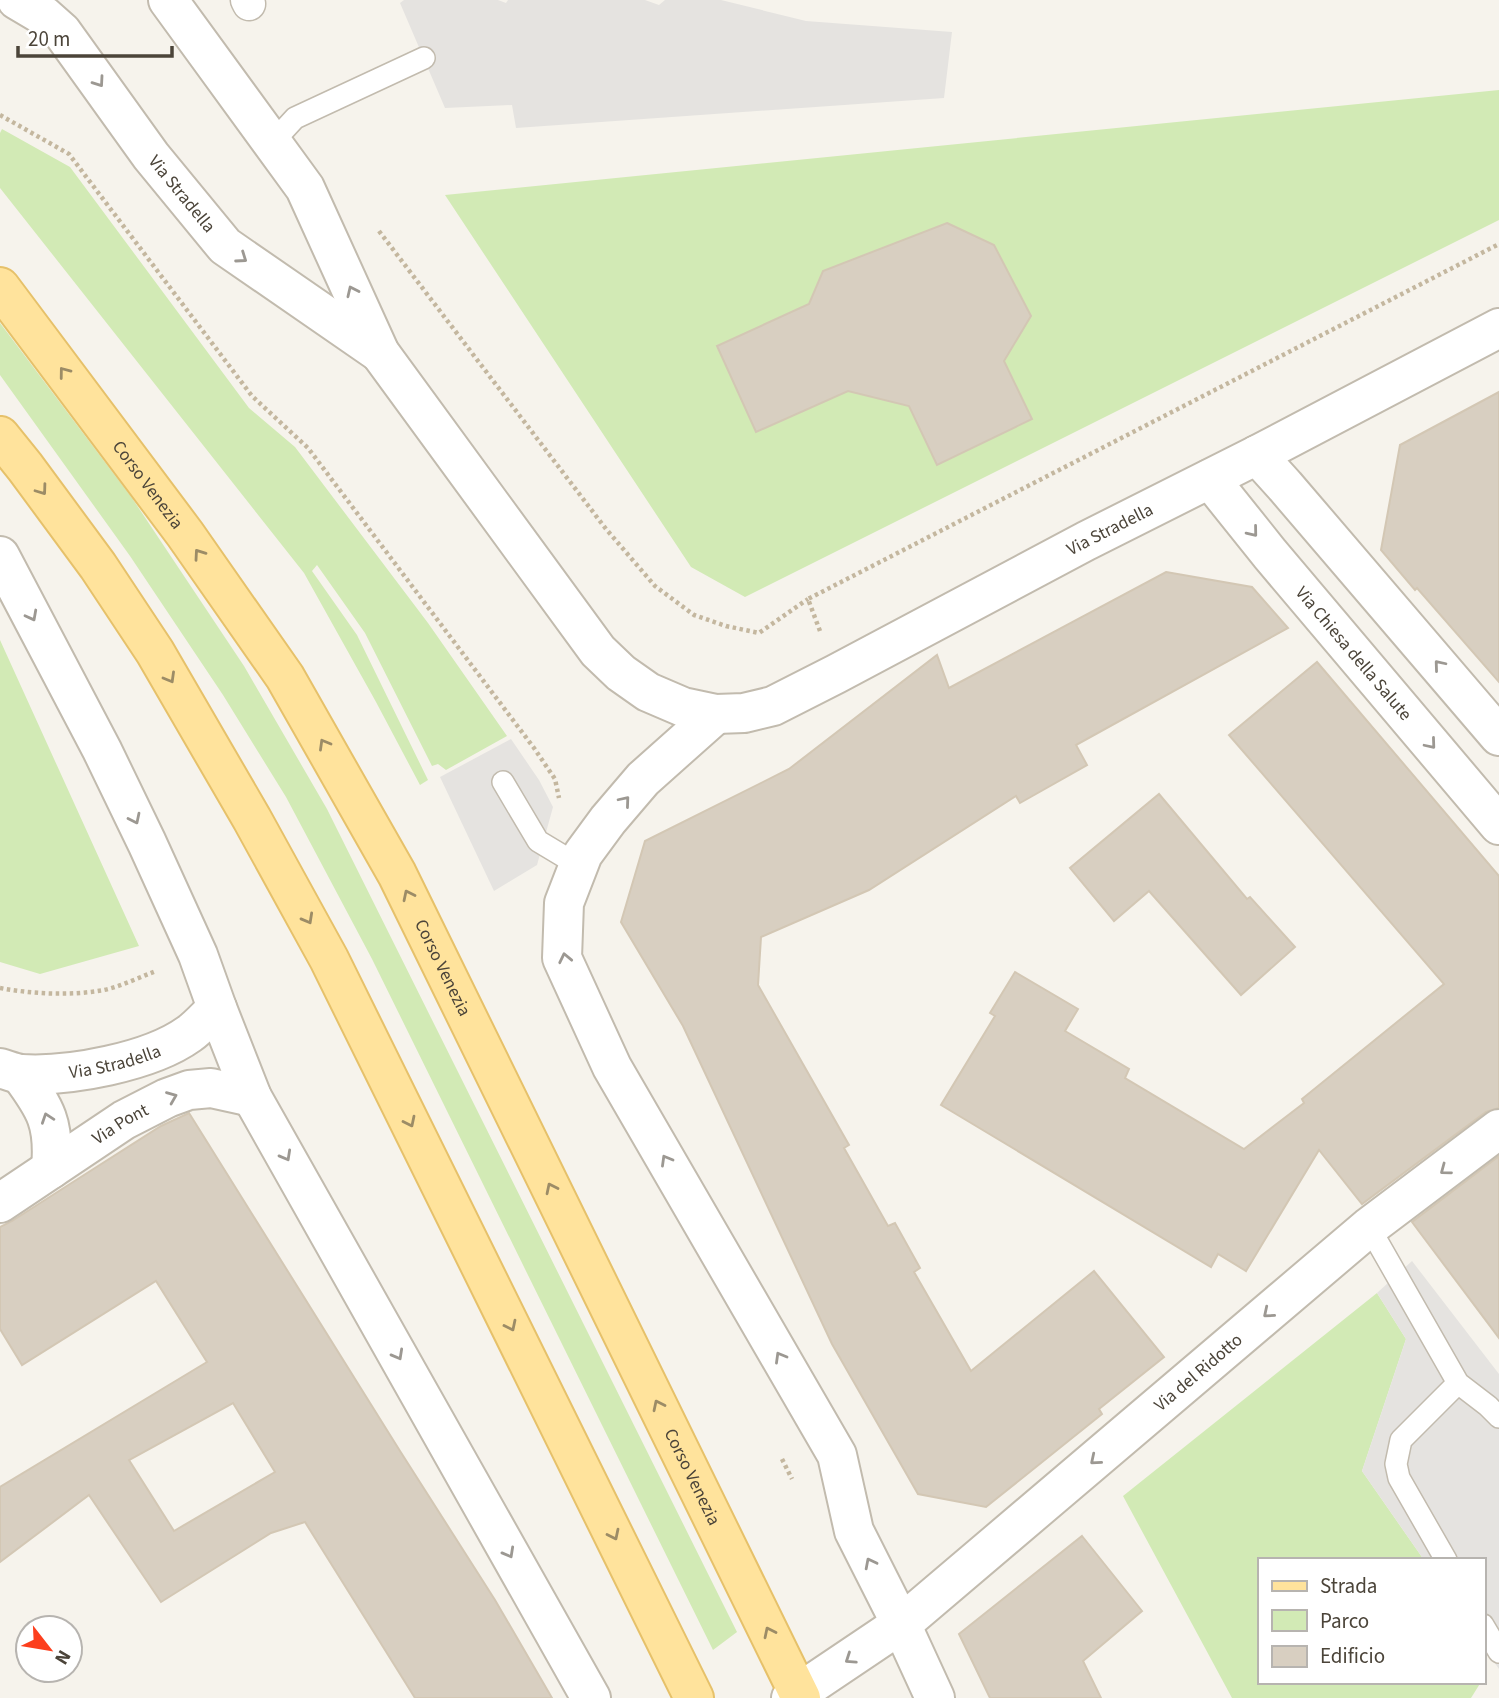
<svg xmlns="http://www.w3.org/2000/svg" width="1499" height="1698" font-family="'Source Sans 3',sans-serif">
	<rect width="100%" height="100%" fill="#f6f3ec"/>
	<!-- green -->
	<path fill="#d2eab5" d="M 1499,90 L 1499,220 L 745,597 L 691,567 L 445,195 Z
		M 2,129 L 70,167 L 249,408 L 295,447 L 428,623 L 507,736 L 446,770 L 438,764 L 432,766 L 365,633 L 317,565 L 312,571 L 357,635 L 428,780 L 420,785 L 376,702 L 304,573 L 0,188 L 0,133 Z
		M 0,323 L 132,498 L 244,666 L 327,809 L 737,1632 L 713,1650 L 372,959 L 286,797 L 223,695 L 130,556 L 0,375 Z
		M 0,640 L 139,946 L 40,974 L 0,962 Z
		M 1377,1293 L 1406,1339 L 1362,1471 L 1424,1560 L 1259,1560 L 1259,1682 L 1481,1682 L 1471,1698 L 1232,1698 L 1123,1496 Z"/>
	<!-- parking -->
	<path fill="#e5e3e0" d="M 404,0 L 498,0 L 506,3 L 508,0 L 645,0 L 659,5 L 665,0 L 721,0 L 806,21 L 952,32 L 944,98 L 516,128 L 512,105 L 445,108 L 400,3 Z
		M 511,739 L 539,780 L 553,807 L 537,865 L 494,891 L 440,777 Z
		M 1412,1261 L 1499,1374 L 1499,1669 L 1483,1646 L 1483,1560 L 1424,1560 L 1362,1471 L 1406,1339 L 1377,1293 Z"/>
	<!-- building -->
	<path fill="#d8cfc1" stroke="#d3c7b4" stroke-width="2" fill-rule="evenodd" d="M 947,223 L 994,245 L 1031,316 L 1004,361 L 1032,419 L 937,465 L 909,406 L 848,391 L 756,432 L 717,346 L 809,304 L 823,271 Z
		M 1499,392 L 1499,682 L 1417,588 L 1415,590 L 1381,550 L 1400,445 Z
		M 1166,572 L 1252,587 L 1288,628 L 1076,745 L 1087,765 L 1020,803 L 1016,796 L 869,890 L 761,937 L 758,985 L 849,1145 L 844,1148 L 888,1226 L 895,1223 L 920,1268 L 914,1272 L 971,1371 L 1094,1271 L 1164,1357 L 1099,1409 L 1102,1414 L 986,1507 L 918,1494 L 832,1344 L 683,1026 L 621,922 L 645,841 L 789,769 L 937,655 L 949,688 Z
		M 1317,662 L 1499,876 L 1499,1108 L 1486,1112 L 1362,1204 L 1319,1150 L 1246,1271 L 1218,1254 L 1211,1267 L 941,1105 L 995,1016 L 990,1013 L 1015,972 L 1078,1009 L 1065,1031 L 1129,1069 L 1125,1078 L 1244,1149 L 1304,1103 L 1302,1099 L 1444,984 L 1229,735 Z
		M 1159,794 L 1247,899 L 1250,897 L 1295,947 L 1241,995 L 1149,891 L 1114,921 L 1070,868 Z
		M 189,1113 L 400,1451 L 495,1600 L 552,1698 L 415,1698 L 305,1522 L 271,1533 L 161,1602 L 89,1495 L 0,1562 L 0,1487 L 207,1362 L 156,1281 L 22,1365 L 0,1329 L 0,1227 L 12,1221 L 161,1126 ZM 233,1403 L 275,1472 L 174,1531 L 129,1460 Z
		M 1499,1156 L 1499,1338 L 1412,1222 Z
		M 1082,1536 L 1142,1611 L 1083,1661 L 1101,1698 L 990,1698 L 959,1634 Z"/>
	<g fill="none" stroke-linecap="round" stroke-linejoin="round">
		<!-- service casing -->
		<g stroke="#c2bbae" stroke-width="24">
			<path id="service" d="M 271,144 L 295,118 L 424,58
				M 503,782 L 538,841 L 578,865
				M 1369,1227 L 1458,1383 L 1488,1406 L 1499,1417
				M 1446,1560 L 1399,1478 L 1396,1464 L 1401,1440 L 1458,1383
				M 1483,1625 L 1499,1652"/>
		</g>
		<!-- pedestrian casing -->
		<g stroke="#c2bbae" stroke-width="35">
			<path id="pedestrian" d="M 247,0 L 249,4"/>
		</g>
		<!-- minor casing -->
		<g stroke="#c2bbae" stroke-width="42">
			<g id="minor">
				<path id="s1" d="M 1210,479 L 1270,554 L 1499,825"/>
				<path d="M 0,556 L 102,750 L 147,843 L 198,955 L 217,1008 L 252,1097 L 591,1698"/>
				<path d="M 716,714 L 643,779 L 608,820 L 583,854 L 564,903 L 562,958 L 612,1067 L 837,1455 L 854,1531 L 901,1624 L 935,1698"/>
				<path id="s2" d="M 0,1068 C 7,1070 14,1073 21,1074 C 69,1077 150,1062 189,1034 C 199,1027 208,1016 217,1008"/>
				<path d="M 20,1074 C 46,1109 55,1124 51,1169"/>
				<path id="s3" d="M 0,1203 L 124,1120 L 167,1098 L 189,1090 L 211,1088 L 252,1097"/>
				<path id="s4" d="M 791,1698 L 904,1622 L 1369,1227 L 1499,1129"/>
			</g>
		</g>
		<!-- tertiary casing -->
		<g stroke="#c2bbae" stroke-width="42">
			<g id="tertiary">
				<path id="s5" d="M 17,0 L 44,16 L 62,32 L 151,156 L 225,246 L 380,353"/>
				<path id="s6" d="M 168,0 L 305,188 L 380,353 L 598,651 L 621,673 L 648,692 L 683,707 L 716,714 L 744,713 L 773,706 L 836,674 L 1086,541 L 1257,455 L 1499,328"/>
				<path d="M 1257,455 L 1285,486 L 1499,736"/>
			</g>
		</g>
		<!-- primary casing -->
		<g stroke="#e6c16a" stroke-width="42">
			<g id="primary">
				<path id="s7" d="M 0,287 L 185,534 L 285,677 L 397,874 L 801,1698"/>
				<path d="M 0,436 L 25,467 L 98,566 L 155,652 L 252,819 L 329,959 L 694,1698"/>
			</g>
		</g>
		<!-- path -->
		<path stroke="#c4b79f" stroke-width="4.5" stroke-dasharray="3.5 3.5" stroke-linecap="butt" d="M 0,115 L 69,154 L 252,396 L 308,448 L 534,748 L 555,779 L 559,798
			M 379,231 L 606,529 L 655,586 L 694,615 L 726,626 L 759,633 L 808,599
			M 820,631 L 808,599 L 1499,244
			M 0,988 C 33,994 71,996 104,990 C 122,986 140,977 156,971
			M 782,1459 L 792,1479"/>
		<!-- service -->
		<use href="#service" stroke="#fff" stroke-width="21"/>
		<!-- pedestrian -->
		<use href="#pedestrian" stroke="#fff" stroke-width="32"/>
		<!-- minor -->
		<use href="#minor" stroke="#fff" stroke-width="38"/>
		<!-- tertiary -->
		<use href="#tertiary" stroke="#fff" stroke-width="38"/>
		<!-- primary -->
		<use href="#primary" stroke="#ffe39c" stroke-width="38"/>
	</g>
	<!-- one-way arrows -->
	<defs><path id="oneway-chevron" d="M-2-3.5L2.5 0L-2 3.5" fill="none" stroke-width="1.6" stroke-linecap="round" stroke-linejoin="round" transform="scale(1.75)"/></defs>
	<g stroke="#9c9892">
		<use href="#oneway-chevron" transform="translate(99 82) rotate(55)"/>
		<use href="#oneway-chevron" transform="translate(242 258) rotate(35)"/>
		<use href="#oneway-chevron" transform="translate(352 291) rotate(-115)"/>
		<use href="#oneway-chevron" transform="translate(1253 532) rotate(51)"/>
		<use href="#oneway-chevron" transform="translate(32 616) rotate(62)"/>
		<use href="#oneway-chevron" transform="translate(1439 665) rotate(-130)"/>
		<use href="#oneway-chevron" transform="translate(1431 744) rotate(50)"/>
		<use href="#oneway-chevron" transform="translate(625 801) rotate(-50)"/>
		<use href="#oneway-chevron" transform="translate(135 819) rotate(64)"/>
		<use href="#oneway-chevron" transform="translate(565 958) rotate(-102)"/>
		<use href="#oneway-chevron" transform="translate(172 1097) rotate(-22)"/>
		<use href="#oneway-chevron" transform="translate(47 1118) rotate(-109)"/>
		<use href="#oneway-chevron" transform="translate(286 1156) rotate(61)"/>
		<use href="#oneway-chevron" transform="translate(666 1160) rotate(-120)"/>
		<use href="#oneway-chevron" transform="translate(1445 1170) rotate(143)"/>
		<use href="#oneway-chevron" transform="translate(1268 1313) rotate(140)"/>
		<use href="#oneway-chevron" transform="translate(398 1355) rotate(61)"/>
		<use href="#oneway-chevron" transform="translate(780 1357) rotate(-120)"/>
		<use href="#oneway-chevron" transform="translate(1095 1460) rotate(140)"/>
		<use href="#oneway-chevron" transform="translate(509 1553) rotate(61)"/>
		<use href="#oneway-chevron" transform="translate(870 1563) rotate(-117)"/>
		<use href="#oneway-chevron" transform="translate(850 1659) rotate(146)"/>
	</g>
	<g stroke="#9c8c66">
		<use href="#oneway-chevron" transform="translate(64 372) rotate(-127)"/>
		<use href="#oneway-chevron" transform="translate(42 490) rotate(54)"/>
		<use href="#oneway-chevron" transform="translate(199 554) rotate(-125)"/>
		<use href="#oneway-chevron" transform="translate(170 678) rotate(60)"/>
		<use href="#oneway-chevron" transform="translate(324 744) rotate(-120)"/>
		<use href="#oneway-chevron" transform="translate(408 895) rotate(-116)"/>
		<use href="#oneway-chevron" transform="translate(308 919) rotate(61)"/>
		<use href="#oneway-chevron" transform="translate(410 1122) rotate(64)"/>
		<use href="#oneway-chevron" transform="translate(551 1188) rotate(-116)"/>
		<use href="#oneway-chevron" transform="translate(511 1326) rotate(64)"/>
		<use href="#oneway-chevron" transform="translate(658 1405) rotate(-116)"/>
		<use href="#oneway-chevron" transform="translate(614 1535) rotate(64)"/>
		<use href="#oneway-chevron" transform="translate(769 1632) rotate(-116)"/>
	</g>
	<g text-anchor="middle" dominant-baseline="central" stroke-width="5" stroke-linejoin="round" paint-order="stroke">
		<!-- street labels -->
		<g font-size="18" fill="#4b4439" stroke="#fff">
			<text stroke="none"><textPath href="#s5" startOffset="257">Via Stradella</textPath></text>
			<text stroke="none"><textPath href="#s7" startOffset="247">Corso Venezia</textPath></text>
			<text stroke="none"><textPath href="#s6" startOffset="1358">Via Stradella</textPath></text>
			<text stroke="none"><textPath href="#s1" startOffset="226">Via Chiesa della Salute</textPath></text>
			<text stroke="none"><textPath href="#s7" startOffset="814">Corso Venezia</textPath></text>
			<text stroke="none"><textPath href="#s2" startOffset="117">Via Stradella</textPath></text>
			<text stroke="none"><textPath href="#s3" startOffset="144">Via Pont</textPath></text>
			<text stroke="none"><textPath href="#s4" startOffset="522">Via del Ridotto</textPath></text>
			<text stroke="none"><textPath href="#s7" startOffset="1381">Corso Venezia</textPath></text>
		</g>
	</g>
	<!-- legend -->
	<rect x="1258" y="1558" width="228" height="126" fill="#ffffff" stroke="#b7b4b0" stroke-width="2"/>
	<rect x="1272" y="1581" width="35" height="10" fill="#ffe39c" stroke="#b7b4b0" stroke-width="2"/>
	<text x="1320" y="1593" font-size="21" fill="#4b4439">Strada</text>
	<rect x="1272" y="1610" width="35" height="21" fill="#d2eab5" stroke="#b7b4b0" stroke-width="2"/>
	<text x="1320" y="1628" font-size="21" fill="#4b4439">Parco</text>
	<rect x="1272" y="1646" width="35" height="21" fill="#d8cfc1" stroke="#b7b4b0" stroke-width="2"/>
	<text x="1320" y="1663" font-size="21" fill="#4b4439">Edificio</text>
	<!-- north arrow -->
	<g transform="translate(49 1649) rotate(121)"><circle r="33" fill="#ffffff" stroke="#b7b4b0" stroke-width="2"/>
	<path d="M0-5L12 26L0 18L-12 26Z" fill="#fc3f1d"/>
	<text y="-10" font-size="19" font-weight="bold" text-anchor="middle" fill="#4b4439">N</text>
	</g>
	<!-- scale -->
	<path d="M18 46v10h154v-10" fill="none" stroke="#4b4439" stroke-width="3.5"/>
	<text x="28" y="46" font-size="21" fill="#4b4439" stroke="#ffffff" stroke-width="5" paint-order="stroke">20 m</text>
</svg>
